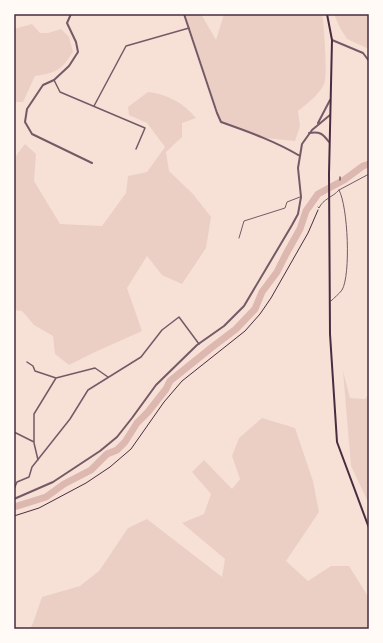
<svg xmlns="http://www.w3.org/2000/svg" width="383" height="643" font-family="'Varela Round',sans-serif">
	<rect width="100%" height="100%" fill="#f7e1d7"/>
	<!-- green -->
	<path fill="#ebcfc5" d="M 185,14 L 201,14 L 216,40 L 224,14 L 322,14 L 323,19 C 324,31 328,76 324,84 C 318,96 308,103 298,111 L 300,126 L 295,141 L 265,138 L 221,122 Z
		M 334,14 L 369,14 L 369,49 L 347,39 L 340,28 Z
		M 32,24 L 40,33 L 48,33 L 61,29 L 69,37 L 73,52 C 61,70 57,73 35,76 L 23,102 L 14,102 L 14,29 Z
		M 148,92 C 167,94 184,103 196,118 L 182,123 L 182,137 L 166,152 L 169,171 L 193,194 L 211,217 L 206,248 L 182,284 L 162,275 L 147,256 L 127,288 L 142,331 L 95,352 L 69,365 L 55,354 L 53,336 L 34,325 L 22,311 L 14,310 L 14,164 L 17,154 L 25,144 L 36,154 L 34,181 L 60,224 L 102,226 L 126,193 L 128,176 L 147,172 L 165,147 L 147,123 L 129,115 L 128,107 Z
		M 343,371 L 350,398 L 365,399 L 369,395 L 369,504 L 351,466 Z
		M 262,418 L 295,428 L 313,481 L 319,512 L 286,561 L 308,581 L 331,566 L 349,566 L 369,598 L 369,629 L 197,629 L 159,627 L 158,629 L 30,629 L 33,623 L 42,597 L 80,586 L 99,571 L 128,528 L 147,519 L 222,577 L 225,559 L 182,523 L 204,514 L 211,494 L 192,472 L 204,460 L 232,489 L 240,479 L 232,456 L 239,438 Z"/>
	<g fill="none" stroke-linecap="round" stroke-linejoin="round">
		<!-- river -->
		<path stroke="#dcb8b0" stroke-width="7" d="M 14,507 L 46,497 L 64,484 L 91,470 L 107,454 L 117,450 L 125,442 L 137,423 L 148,412 L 166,389 L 170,381 L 211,348 L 236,329 L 255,309 L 262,292 L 277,272 L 286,254 L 300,229 L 306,211 L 318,194 L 344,180 L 363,166 L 369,164"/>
		<!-- path -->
		<path stroke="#4a2c40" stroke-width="1" d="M 14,516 L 39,508 L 86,483 L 110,467 L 131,449 L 164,402 L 182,381 L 245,331 L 260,314 L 271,298 L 308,233 L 318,210"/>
		<!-- service -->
		<path stroke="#755966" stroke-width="1" d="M 318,207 L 319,208 C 323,199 333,197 339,190 L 369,174
			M 239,238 L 244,221 L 285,208 L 287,202 L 300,197
			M 331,301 C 334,298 339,294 342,290 C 351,275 348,206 339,190"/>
		<!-- minor -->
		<path stroke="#755966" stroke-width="1.5" d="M 54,80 L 60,92 L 145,128 L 136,149
			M 94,106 L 126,46 L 189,28
			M 340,180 L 340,177
			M 27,362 L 33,366 L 35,371 L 56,378
			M 14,432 L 34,442
			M 38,460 L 34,443 L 34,414 L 56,378 L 95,368 L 108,377
			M 14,489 L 17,482 L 29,477 L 32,467 L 70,419 L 88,390 L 141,357 L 162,330 L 179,317 L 199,344"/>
		<!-- tertiary -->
		<path stroke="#755966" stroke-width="2" d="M 71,14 L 67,23 L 76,42 L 78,52 L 69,66 L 54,80 L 43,85 L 27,109 L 25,122 L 32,134 L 92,163
			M 184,14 L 217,113 L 221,122 C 249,132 275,141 300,156
			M 332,40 L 363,53 L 369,61
			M 318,123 L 330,100
			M 309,133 C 320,131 323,134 329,142
			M 14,499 L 53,482 L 100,451 L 117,437 L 132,418 L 156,385 L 197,345 L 224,326 L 244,306 L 292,225 L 298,214 L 301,197 L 298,168 L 302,144 L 312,130 L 330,115"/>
		<!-- secondary -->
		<path stroke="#4a2c40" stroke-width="2" d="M 327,14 L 332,40 L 329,174 L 330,334 L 337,442 L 369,528"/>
	</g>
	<!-- border -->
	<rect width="383" height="643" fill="none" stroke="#fffaf5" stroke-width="30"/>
	<rect x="15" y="15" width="353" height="613" fill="none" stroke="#4a2c40" stroke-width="1.5"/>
</svg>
